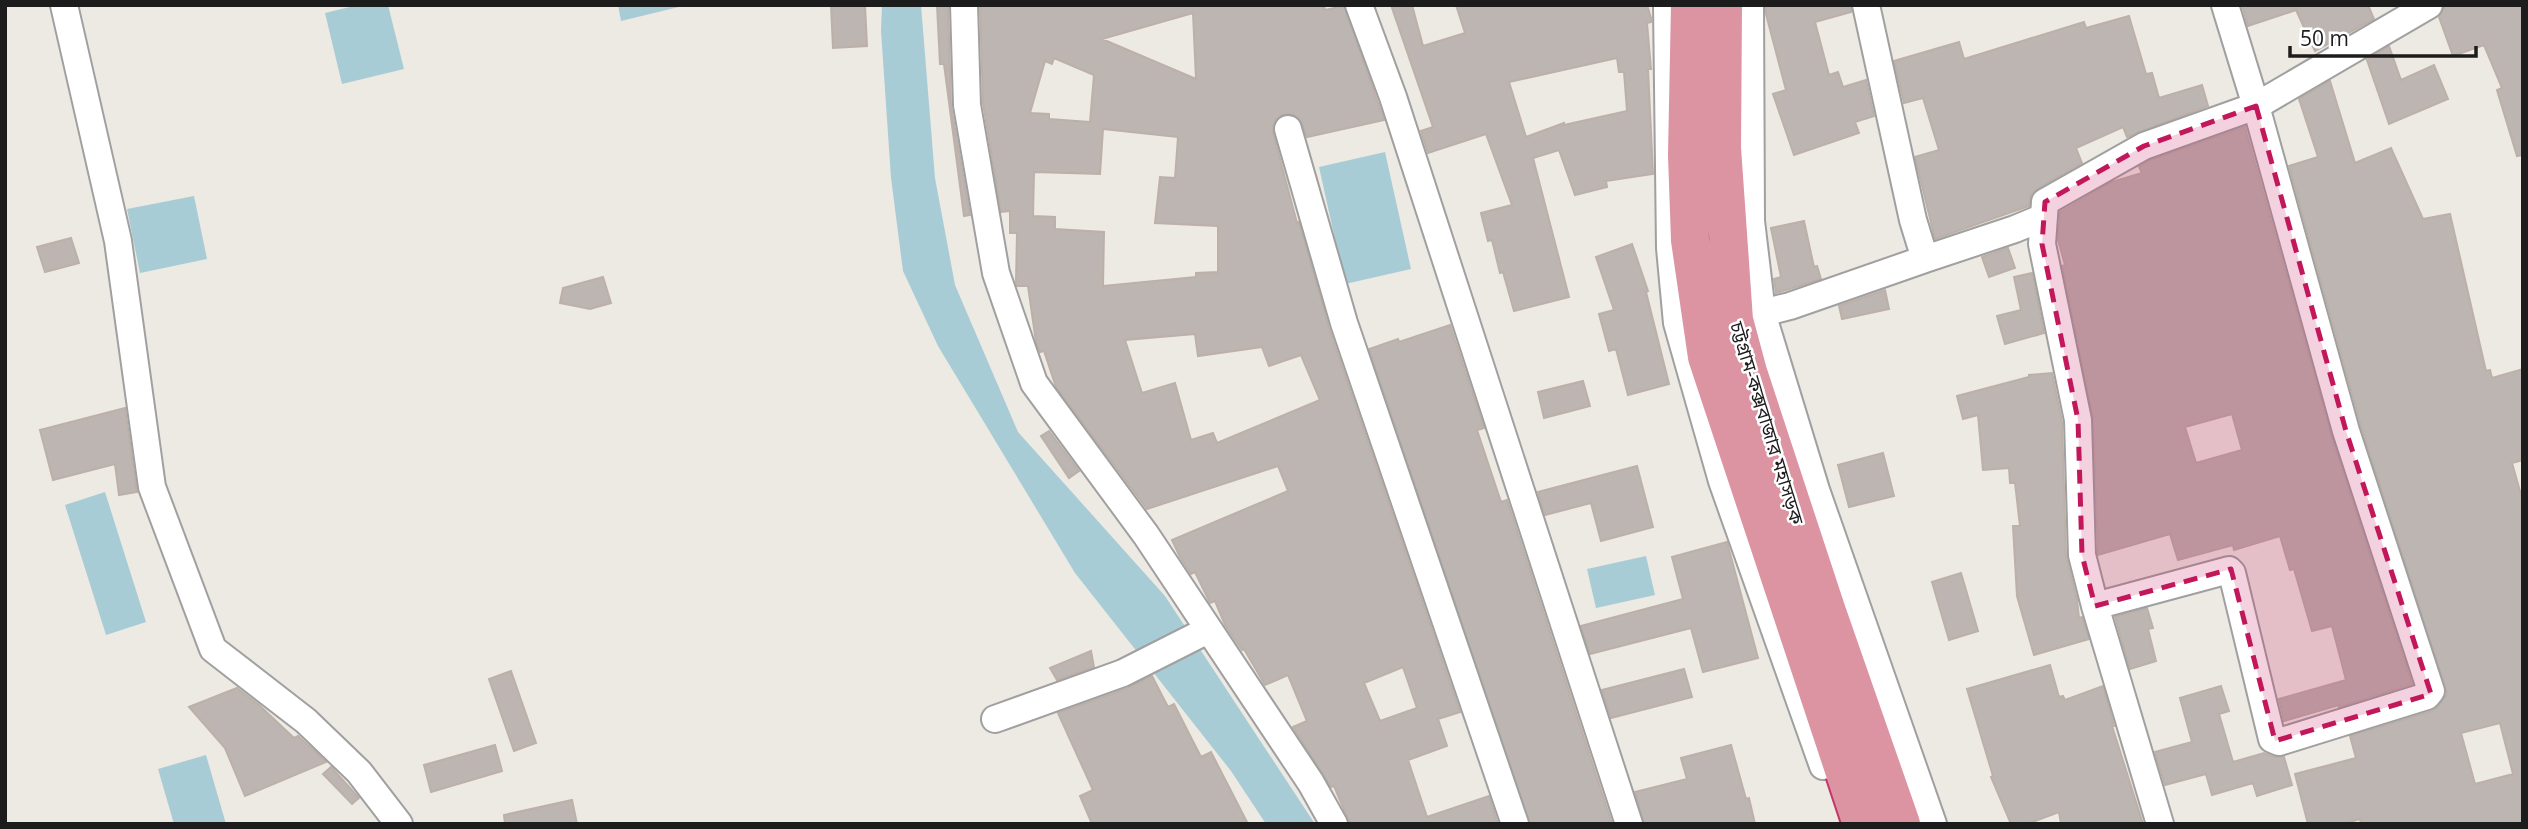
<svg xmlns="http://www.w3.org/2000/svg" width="2528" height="829" font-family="'Open Sans','Noto Sans Bengali',sans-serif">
	<rect width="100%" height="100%" fill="#ede9e3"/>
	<!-- water -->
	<path fill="#a8ccd6" d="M 358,5 L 388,5 L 404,69 L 342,84 L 325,13 Z
		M 618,5 L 687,5 L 621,21 Z
		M 882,5 L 921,5 L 935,178 L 955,285 L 1018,432 L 1165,596 L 1315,824 L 1266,824 L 1231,771 L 1075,573 L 938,346 L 903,271 L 891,178 L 881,31 Z
		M 1385,152 L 1411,269 L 1345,284 L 1319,167 Z
		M 194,196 L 207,259 L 140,273 L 127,209 Z
		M 105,492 L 146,622 L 106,635 L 65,505 Z
		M 1646,556 L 1655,595 L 1596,608 L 1587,569 Z
		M 206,755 L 226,824 L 174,824 L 158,769 Z"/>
	<!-- building -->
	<path fill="#bcb5b1" stroke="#bcb0a8" stroke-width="2" fill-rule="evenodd" d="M 831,5 L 865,5 L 867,46 L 833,48 Z
		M 937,5 L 948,5 L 951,106 L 970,215 L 964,216 L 944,64 L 940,64 Z
		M 980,5 L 1324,5 L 1325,10 L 1344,6 L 1384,120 L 1307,137 L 1299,118 L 1292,114 L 1284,114 L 1276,119 L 1273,126 L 1273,133 L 1297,223 L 1299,222 L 1329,328 L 1460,712 L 1438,719 L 1447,746 L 1408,760 L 1427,817 L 1489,796 L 1498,824 L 1350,824 L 1334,786 L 1331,787 L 1293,727 L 1307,721 L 1288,675 L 1265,685 L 1244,649 L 1242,650 L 1225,625 L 1215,601 L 1210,603 L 1195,572 L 1191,574 L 1180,557 L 1172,540 L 1288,491 L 1278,466 L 1147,509 L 1056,387 L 1044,351 L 1040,352 L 1036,342 L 1028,286 L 1017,286 L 1016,282 L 1017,233 L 1010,233 L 1010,211 L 1001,212 L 983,103 ZM 1193,13 L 1196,79 L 1102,39 ZM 1054,58 L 1094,75 L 1090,122 L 1049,119 L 1049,114 L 1030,113 L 1045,61 L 1052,64 ZM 1103,129 L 1178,137 L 1175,178 L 1160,177 L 1155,223 L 1218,226 L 1218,272 L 1196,273 L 1196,277 L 1103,286 L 1104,232 L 1055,229 L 1055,217 L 1033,216 L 1034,172 L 1100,174 ZM 1195,334 L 1198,356 L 1262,347 L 1269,366 L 1301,355 L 1320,400 L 1217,443 L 1213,433 L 1191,440 L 1175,383 L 1142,393 L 1125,340 ZM 1403,667 L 1417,708 L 1380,721 L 1364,683 Z
		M 1391,5 L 1412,5 L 1423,46 L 1465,33 L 1456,5 L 1647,5 L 1651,18 L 1651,22 L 1647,23 L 1651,69 L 1648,69 L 1653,174 L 1606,181 L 1607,187 L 1575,195 L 1559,150 L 1533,158 L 1569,297 L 1514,311 L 1503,272 L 1500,273 L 1492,240 L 1488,241 L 1481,213 L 1512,205 L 1486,134 L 1428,153 L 1421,131 L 1433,127 ZM 1617,58 L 1619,72 L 1624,72 L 1627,111 L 1564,125 L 1564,123 L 1526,137 L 1509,82 Z
		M 1766,5 L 1851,5 L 1851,12 L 1815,22 L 1829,75 L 1838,72 L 1843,87 L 1866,80 L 1874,116 L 1855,122 L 1859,133 L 1794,155 L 1773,94 L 1786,90 L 1766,14 Z
		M 2242,5 L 2368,5 L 2374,19 L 2315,51 L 2296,10 L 2248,26 Z
		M 2449,5 L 2523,5 L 2523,155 L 2517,156 L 2497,90 L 2502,88 L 2484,45 L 2453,56 L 2439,17 L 2444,7 Z
		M 2129,16 L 2146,74 L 2152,73 L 2159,98 L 2202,85 L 2208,106 L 2127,137 L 2123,127 L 2076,148 L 2082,163 L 2037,189 L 2031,194 L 2029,206 L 1935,239 L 1915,157 L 1939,150 L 1923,98 L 1904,103 L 1894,61 L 1959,42 L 1964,59 L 2084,22 L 2086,28 Z
		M 2389,46 L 2401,80 L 2434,65 L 2448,99 L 2389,124 L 2367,60 Z
		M 2330,81 L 2355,163 L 2391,148 L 2423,219 L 2450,214 L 2486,371 L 2490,370 L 2492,378 L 2523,369 L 2523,460 L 2512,463 L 2523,502 L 2523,824 L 2361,824 L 2360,819 L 2343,824 L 2308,824 L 2295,774 L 2356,758 L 2350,736 L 2432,711 L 2439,706 L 2447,693 L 2361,426 L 2289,166 L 2318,157 L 2299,99 ZM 2500,723 L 2513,774 L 2475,784 L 2461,733 Z
		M 2245,127 L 2331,435 L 2412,684 L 2339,707 L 2339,705 L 2284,721 L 2279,699 L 2346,680 L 2332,626 L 2312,631 L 2294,569 L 2290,570 L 2280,536 L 2234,550 L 2233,545 L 2178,560 L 2170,534 L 2098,555 L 2093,417 L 2062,266 L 2065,265 L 2058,240 L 2060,212 L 2112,182 L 2142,173 L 2139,167 L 2151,160 ZM 2232,414 L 2242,450 L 2196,463 L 2185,427 Z
		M 1804,221 L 1814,267 L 1817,266 L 1821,279 L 1776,293 L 1774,279 L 1781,277 L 1771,228 Z
		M 71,238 L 79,263 L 45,272 L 37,247 Z
		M 1632,244 L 1648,291 L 1646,292 L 1669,384 L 1628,395 L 1616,349 L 1609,351 L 1599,314 L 1614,310 L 1596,257 Z
		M 2008,248 L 2015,268 L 1989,277 L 1982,257 Z
		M 2032,273 L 2044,333 L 2005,344 L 1997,316 L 2021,310 L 2014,277 Z
		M 603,277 L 611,303 L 590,309 L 560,303 L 563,288 Z
		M 1885,290 L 1889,309 L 1842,319 L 1839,306 Z
		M 1450,325 L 1484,428 L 1477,430 L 1501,502 L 1507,500 L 1612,824 L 1530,824 L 1369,349 L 1398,339 L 1399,342 Z
		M 2052,373 L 2062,422 L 2066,556 L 2077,600 L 2079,618 L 2082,617 L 2089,639 L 2034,655 L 2017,596 L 2013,526 L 2020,526 L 2015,483 L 2010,483 L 2009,468 L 1983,470 L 1978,415 L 1963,419 L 1957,396 L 2029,377 L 2029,375 Z
		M 1583,381 L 1590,406 L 1544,418 L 1538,392 Z
		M 125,408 L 137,492 L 119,495 L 115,464 L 53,480 L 40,430 Z
		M 1049,431 L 1079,471 L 1069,478 L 1041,436 Z
		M 1883,453 L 1894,496 L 1849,507 L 1838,465 Z
		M 1637,466 L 1653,527 L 1601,541 L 1591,503 L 1545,515 L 1538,492 Z
		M 1727,542 L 1758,658 L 1703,672 L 1691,628 L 1590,654 L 1581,626 L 1683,599 L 1672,557 Z
		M 1961,573 L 1978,631 L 1949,640 L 1932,582 Z
		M 2147,608 L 2153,628 L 2148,629 L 2156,661 L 2130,669 L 2115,617 Z
		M 1091,651 L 1094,667 L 1057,680 L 1050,668 Z
		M 2050,665 L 2059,697 L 2063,696 L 2065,700 L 2103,686 L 2114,726 L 2112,726 L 2143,824 L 2061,824 L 2059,812 L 2027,824 L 2011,824 L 1991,777 L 1993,776 L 1967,689 Z
		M 1684,669 L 1692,697 L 1611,718 L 1602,690 Z
		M 511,671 L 536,743 L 514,751 L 489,679 Z
		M 1152,676 L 1168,707 L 1174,704 L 1201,757 L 1211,752 L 1248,824 L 1092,824 L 1080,796 L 1093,790 L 1058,713 L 1128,688 Z
		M 2221,686 L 2229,711 L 2219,714 L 2233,762 L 2264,753 L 2274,757 L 2284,757 L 2292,785 L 2257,796 L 2253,783 L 2212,795 L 2206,774 L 2165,785 L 2155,752 L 2192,742 L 2180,698 Z
		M 237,688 L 259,705 L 294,738 L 298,736 L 326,762 L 245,796 L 225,748 L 189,707 Z
		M 495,745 L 502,771 L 431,792 L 424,765 Z
		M 1731,745 L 1746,799 L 1749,798 L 1755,824 L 1644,824 L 1635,792 L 1687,779 L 1681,758 Z
		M 331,767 L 359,798 L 352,804 L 323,774 Z
		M 572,800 L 577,824 L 505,824 L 504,815 Z"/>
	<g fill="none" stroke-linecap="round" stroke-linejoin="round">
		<!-- minor casing -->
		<g stroke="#a0a0a0" stroke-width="30">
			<path id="minor" d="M 64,5 L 118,241 L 152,487 L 213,649 L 306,721 L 359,772 L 399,824
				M 964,5 L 967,105 L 996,273 L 1034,383 L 1146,535 L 1311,783 L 1334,824
				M 1359,5 L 1393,97 L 1629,824
				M 1667,5 L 1670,248 L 1677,323 L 1722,481 L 1823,766
				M 1750,5 L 1751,221 L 1762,313 L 1816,490 L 1933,824
				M 1866,5 L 1913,220 L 1925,259 L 2015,229 L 2044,217
				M 2225,5 L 2256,106 L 2346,431 L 2431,691 L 2427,696 L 2279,742 L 2272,739 L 2232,573 L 2229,570 L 2095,606 L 2082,555 L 2078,420 L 2042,244 L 2045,202 L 2144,146 L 2256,106 L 2429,5
				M 1288,129 L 1344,323 L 1515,824
				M 1762,313 L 1790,306 L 1925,259
				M 2095,606 L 2160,824
				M 995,719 L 1123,673 L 1208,630"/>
		</g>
		<!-- highway casing -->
		<g stroke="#c3386a" stroke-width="42">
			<path id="highway" d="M 1690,5 L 1687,155 L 1690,240 L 1707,357 L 1862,824
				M 1723,5 L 1722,148 L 1734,320 L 1748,372 L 1826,609 L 1901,824"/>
		</g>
		<!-- minor -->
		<use href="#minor" stroke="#fff" stroke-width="26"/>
		<!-- highway -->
		<use href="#highway" stroke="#dc93a2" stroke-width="38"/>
	</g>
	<!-- marked area -->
	<path fill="#c2185b" fill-opacity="0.2" stroke="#c2185b" stroke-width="5" stroke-dasharray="14 9" stroke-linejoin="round" d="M 2256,106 L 2346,431 L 2431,694 L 2275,741 L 2231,569 L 2095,606 L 2082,555 L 2078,420 L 2042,244 L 2045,202 L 2144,146 Z"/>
	<g text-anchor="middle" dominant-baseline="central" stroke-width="5" stroke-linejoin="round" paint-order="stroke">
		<!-- street labels -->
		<g font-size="19" fill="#1c1c1c" stroke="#fff">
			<text transform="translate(1767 423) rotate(73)">চট্টগ্রাম-কক্সবাজার মহাসড়ক</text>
		</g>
	</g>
	<!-- border -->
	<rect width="2528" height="829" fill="none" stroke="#1c1c1c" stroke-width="14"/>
	<!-- scale -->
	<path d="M2290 46v10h186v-10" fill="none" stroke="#1c1c1c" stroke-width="3.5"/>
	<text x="2300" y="46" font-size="21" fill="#1c1c1c" stroke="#ffffff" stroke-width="5" paint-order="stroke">50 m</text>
</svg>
